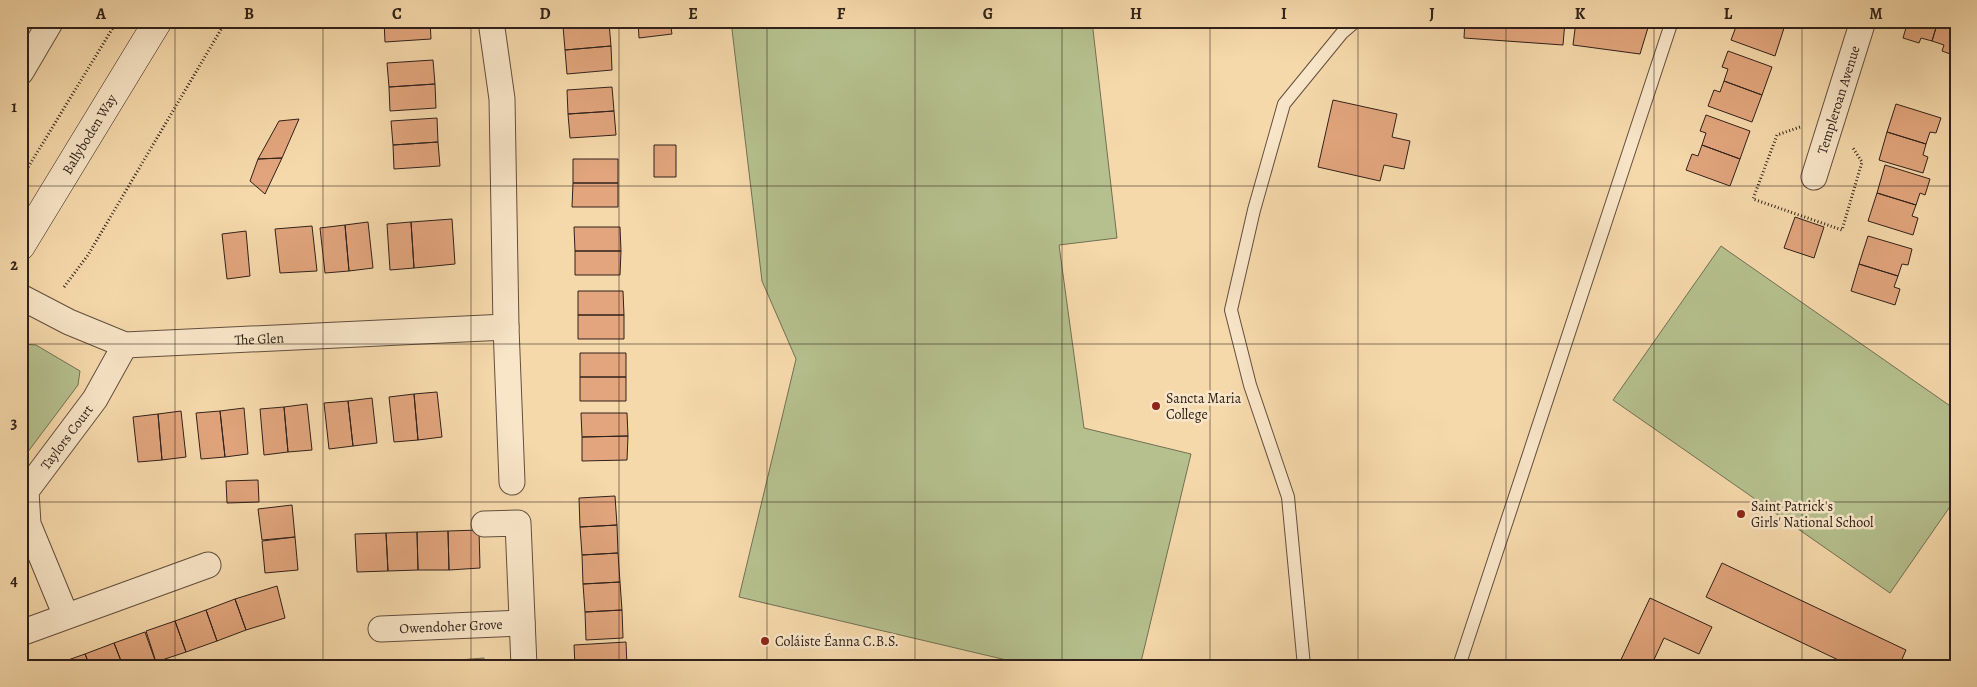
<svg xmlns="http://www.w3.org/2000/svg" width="1977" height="687" font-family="Alegreya,serif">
	<rect width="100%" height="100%" fill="#f6d9ab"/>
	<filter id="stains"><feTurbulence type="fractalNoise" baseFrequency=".004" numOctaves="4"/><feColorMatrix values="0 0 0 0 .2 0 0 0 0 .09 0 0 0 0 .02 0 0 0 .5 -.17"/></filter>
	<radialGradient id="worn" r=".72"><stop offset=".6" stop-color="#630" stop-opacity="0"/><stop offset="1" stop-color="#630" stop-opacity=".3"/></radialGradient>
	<!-- green -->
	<path fill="#b5c08e" stroke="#727054" d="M 731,21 L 1092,21 L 1117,238 L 1059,245 L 1084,428 L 1191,454 L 1140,666 L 1032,666 L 739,597 L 796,359 L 762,281 Z
		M 1721,246 L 1956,410 L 1956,498 L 1890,593 L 1613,400 Z
		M 21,344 L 36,345 L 80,371 L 78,385 L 21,461 Z
		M 484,658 L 485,666 L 419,666 L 420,663 Z"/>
	<!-- building -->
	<path fill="#e2a57d" stroke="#30211a" d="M 384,21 L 430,21 L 431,39 L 385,42 Z
		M 638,21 L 670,21 L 672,34 L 639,38 Z
		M 1465,21 L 1565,21 L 1563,45 L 1464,38 Z
		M 1576,21 L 1650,21 L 1640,54 L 1573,45 Z
		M 1743,21 L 1764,21 L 1784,28 L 1775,56 L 1731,40 L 1737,24 L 1742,26 Z
		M 1764,21 L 1787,21 L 1784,28 Z
		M 1908,21 L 1938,21 L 1932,41 L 1921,38 L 1919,43 L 1903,38 Z
		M 1938,21 L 1956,21 L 1956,56 L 1942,51 L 1944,45 L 1932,41 Z
		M 609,23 L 611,46 L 565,50 L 563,26 Z
		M 611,46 L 612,70 L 567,74 L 565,50 Z
		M 1728,51 L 1772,67 L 1762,95 L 1724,81 L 1728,69 L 1722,67 Z
		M 433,60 L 435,84 L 389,87 L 387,63 Z
		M 1724,81 L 1762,95 L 1752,122 L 1708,106 L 1714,90 L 1720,92 Z
		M 435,84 L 436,108 L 390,111 L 389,87 Z
		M 612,87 L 614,111 L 568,114 L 567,90 Z
		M 1333,100 L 1397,114 L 1392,137 L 1410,141 L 1404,169 L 1384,165 L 1380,181 L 1318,167 Z
		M 1896,104 L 1941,118 L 1936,133 L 1930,132 L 1926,144 L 1887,132 Z
		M 614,111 L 616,135 L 570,138 L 568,114 Z
		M 1706,115 L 1750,131 L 1740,159 L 1702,145 L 1706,133 L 1700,131 Z
		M 437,118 L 438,142 L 393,145 L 391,121 Z
		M 299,119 L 282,158 L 258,159 L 279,121 Z
		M 1887,132 L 1926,144 L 1923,155 L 1928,157 L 1923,173 L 1879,160 Z
		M 438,142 L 440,166 L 394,169 L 393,145 Z
		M 654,145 L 676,145 L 676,177 L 654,177 Z
		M 1702,145 L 1740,159 L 1730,186 L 1686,170 L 1692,154 L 1698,156 Z
		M 282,158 L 265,194 L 250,181 L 258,159 Z
		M 573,159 L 618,159 L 618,183 L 573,183 Z
		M 1885,165 L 1930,179 L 1925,195 L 1920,193 L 1916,205 L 1877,193 Z
		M 573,183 L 618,183 L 618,207 L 572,207 Z
		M 1877,193 L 1916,205 L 1912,216 L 1918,218 L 1913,235 L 1868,221 Z
		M 1795,217 L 1824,227 L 1814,258 L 1784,248 Z
		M 452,219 L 455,264 L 414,268 L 411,222 Z
		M 368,222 L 373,268 L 349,271 L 345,225 Z
		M 411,222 L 414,268 L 390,270 L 387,224 Z
		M 345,225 L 349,271 L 325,273 L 320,228 Z
		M 312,226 L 317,271 L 280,273 L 275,229 Z
		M 574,227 L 620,227 L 621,251 L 575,251 Z
		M 246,231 L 250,276 L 227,279 L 222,234 Z
		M 1868,236 L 1912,249 L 1908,265 L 1902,264 L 1898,276 L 1859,264 Z
		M 575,251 L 621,251 L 620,275 L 575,275 Z
		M 1859,264 L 1898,276 L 1894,287 L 1900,289 L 1895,305 L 1851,291 Z
		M 578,291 L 623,291 L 624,315 L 578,315 Z
		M 578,315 L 624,315 L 624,339 L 578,339 Z
		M 580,353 L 626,353 L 626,377 L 580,377 Z
		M 580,377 L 626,377 L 626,401 L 580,401 Z
		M 437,392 L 442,437 L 418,440 L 414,394 Z
		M 414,394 L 418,440 L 394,442 L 389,397 Z
		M 372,398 L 377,443 L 353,446 L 348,401 Z
		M 348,401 L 353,446 L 329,449 L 324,403 Z
		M 307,404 L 312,450 L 288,452 L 284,407 Z
		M 284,407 L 288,452 L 264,455 L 260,409 Z
		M 244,408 L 248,454 L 225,457 L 220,411 Z
		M 181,411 L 186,457 L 162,460 L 158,414 Z
		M 220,411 L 225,457 L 201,459 L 196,413 Z
		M 581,413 L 627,413 L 628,436 L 582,437 Z
		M 158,414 L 162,460 L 138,462 L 133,417 Z
		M 628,436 L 627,460 L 582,461 L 582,437 Z
		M 258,480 L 259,502 L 227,503 L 226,481 Z
		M 615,496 L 617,525 L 580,527 L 579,498 Z
		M 292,505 L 295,537 L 262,540 L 258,509 Z
		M 617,525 L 618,553 L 582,555 L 580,527 Z
		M 479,530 L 480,568 L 449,570 L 448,531 Z
		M 448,531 L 449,570 L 418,570 L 417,532 Z
		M 417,532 L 418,570 L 388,571 L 386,533 Z
		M 386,533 L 388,571 L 357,572 L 355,534 Z
		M 295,537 L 298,570 L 265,573 L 262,541 Z
		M 618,553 L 620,582 L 583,584 L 582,555 Z
		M 1722,563 L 1906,650 L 1899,666 L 1851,666 L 1706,597 Z
		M 620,582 L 622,610 L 585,612 L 583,584 Z
		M 277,586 L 285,618 L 246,630 L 235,599 Z
		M 1650,598 L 1712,627 L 1699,654 L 1664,638 L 1651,666 L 1618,666 Z
		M 235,599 L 246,630 L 217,641 L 206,610 Z
		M 206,610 L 217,641 L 186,652 L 175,621 Z
		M 622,610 L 623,638 L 586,640 L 585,612 Z
		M 175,621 L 186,652 L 156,662 L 146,631 Z
		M 145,632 L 156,663 L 148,666 L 123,666 L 114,643 Z
		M 626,642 L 627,666 L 575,666 L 574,645 Z
		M 114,643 L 123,666 L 90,666 L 85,654 Z
		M 85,654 L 90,666 L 55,666 L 54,665 Z"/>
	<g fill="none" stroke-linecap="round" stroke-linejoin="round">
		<!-- lane casing -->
		<g stroke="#624f3e" stroke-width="14">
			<path id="lane" d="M 1304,666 L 1288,497 L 1250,385 L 1231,310 L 1254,210 L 1284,104 L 1342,33 L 1356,21
				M 1459,666 L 1672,21"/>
		</g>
		<!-- street casing -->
		<g stroke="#624f3e" stroke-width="27">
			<g id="street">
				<path d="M 491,21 L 502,99 L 506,327 L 512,482"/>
				<path d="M 21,72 L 51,21"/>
				<path id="s1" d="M 1814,177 L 1863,21"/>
				<path id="s2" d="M 21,297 L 69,322 L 125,345 L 506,327"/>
				<path d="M 484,524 L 518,523 L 524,666"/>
				<path id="s3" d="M 66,616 L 28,524 L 26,491 L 95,399 L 125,345"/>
				<path id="s4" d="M 381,629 L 522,623"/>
				<path d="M 21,633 L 208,565"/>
			</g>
		</g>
		<!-- secondary casing -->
		<g stroke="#30211a" stroke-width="29">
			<g id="secondary">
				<path id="s5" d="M 21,246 L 158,21"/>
			</g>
		</g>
		<!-- path -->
		<path stroke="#30211a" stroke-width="3" stroke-dasharray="1 2.5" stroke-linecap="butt" d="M 1800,127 L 1777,135 L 1753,199 L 1842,230 L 1862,162 L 1853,148
			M 21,179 L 117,21
			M 64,287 L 88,255 L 226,21"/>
		<!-- lane -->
		<use href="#lane" stroke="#f9e6c8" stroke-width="12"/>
		<!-- street -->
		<use href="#street" stroke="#f9e6c8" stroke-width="25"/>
		<!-- secondary -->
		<use href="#secondary" stroke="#f9e6c8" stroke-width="28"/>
	</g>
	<!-- grid -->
	<path fill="none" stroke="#30211a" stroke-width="1" stroke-opacity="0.55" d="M 175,21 L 175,666M 323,21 L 323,666M 471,21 L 471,666M 619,21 L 619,666M 767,21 L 767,666M 915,21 L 915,666M 1062,21 L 1062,666M 1210,21 L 1210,666M 1358,21 L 1358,666M 1506,21 L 1506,666M 1654,21 L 1654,666M 1802,21 L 1802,666M 21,186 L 1956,186M 21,344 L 1956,344M 21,502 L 1956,502"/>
	<!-- markers -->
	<g fill="#8f2418" stroke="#f9e6c8" stroke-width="2">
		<circle cx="1156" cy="406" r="5"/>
		<circle cx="1741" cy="514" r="5"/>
		<circle cx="765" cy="641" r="5"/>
	</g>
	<g text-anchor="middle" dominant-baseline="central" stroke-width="5" stroke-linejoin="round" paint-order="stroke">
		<!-- street labels -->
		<g font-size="14" fill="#30211a" stroke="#f9e6c8">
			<text stroke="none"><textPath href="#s1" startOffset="81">Templeroan Avenue</textPath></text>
			<text stroke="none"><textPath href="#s5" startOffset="131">Ballyboden Way</textPath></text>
			<text stroke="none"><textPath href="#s2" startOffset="249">The Glen</textPath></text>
			<text stroke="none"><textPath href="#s3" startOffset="200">Taylors Court</textPath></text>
			<text stroke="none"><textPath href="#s4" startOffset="70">Owendoher Grove</textPath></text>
		</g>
		<!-- poi labels -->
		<g font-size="14" fill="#30211a" stroke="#f9e6c8" text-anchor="start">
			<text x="1166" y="398">Sancta Maria<tspan x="1166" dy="16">College</tspan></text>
			<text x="1751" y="506">Saint Patrick's<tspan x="1751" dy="16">Girls' National School</tspan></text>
			<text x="775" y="641">Coláiste Éanna C.B.S.</text>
		</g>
	</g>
	<!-- margin -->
	<rect width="1977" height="687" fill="none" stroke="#f6d9ab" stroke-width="55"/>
	<rect x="28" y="28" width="1922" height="632" fill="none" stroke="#30211a" stroke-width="2"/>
	<g font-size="16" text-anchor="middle" font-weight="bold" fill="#30211a">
		<text x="101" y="19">A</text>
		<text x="249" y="19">B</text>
		<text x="397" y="19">C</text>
		<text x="545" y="19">D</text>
		<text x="693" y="19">E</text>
		<text x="841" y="19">F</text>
		<text x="988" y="19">G</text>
		<text x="1136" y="19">H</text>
		<text x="1284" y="19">I</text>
		<text x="1432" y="19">J</text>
		<text x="1580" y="19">K</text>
		<text x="1728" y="19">L</text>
		<text x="1876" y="19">M</text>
		<text x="14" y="112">1</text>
		<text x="14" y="270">2</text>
		<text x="14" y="428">3</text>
		<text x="14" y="586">4</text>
	</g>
	<rect width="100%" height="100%" filter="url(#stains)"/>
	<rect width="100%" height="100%" fill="url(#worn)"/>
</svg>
